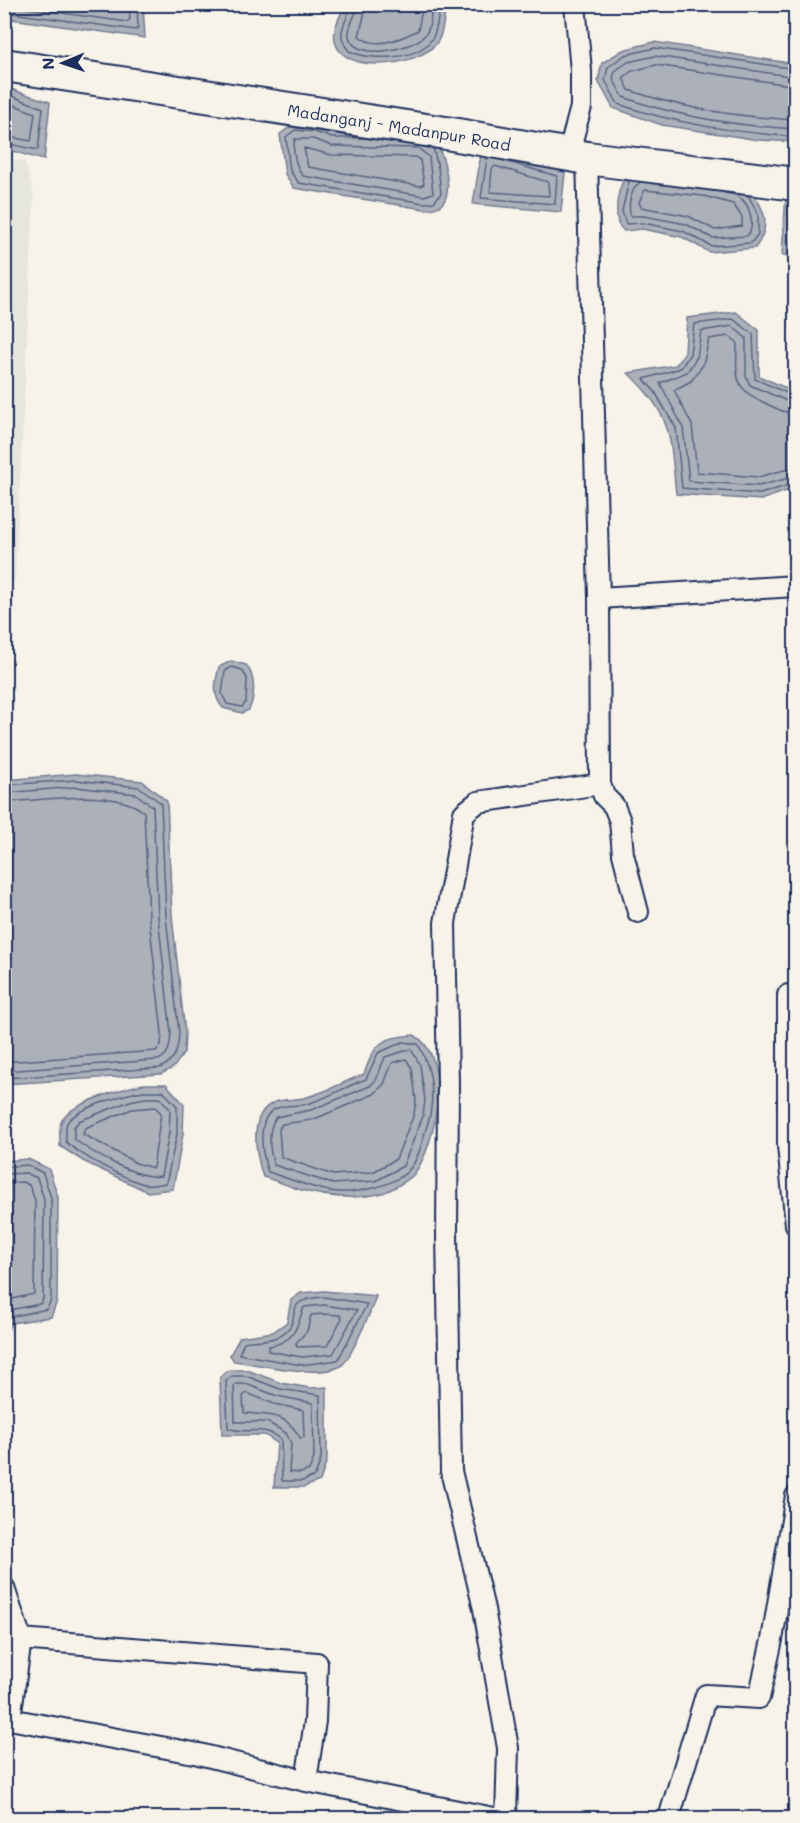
<svg xmlns="http://www.w3.org/2000/svg" width="800" height="1823" font-family="Mali,sans-serif">
	<rect width="100%" height="100%" fill="#f7f3e8"/>
	<filter id="ink" filterUnits="userSpaceOnUse"><feTurbulence type="fractalNoise" baseFrequency=".0167" numOctaves="2"/><feDisplacementMap in="SourceGraphic" scale="12" xChannelSelector="R" yChannelSelector="G"/><feConvolveMatrix kernelMatrix="1 2 1 2 8 2 1 2 1" color-interpolation-filters="sRGB"/></filter>
	<g filter="url(#ink)">
		<!-- built -->
		<path fill="#e6e5de" d="M 5,158 L 25,162 L 34,196 L 15,580 L 5,585 Z"/>
		<!-- water -->
		<path fill="#acb0b9" stroke="#727c95" stroke-width="1.5" d="M 5,4 L 143,5 L 145,38 L 5,18 Z
			M 345,5 L 345,4 L 446,5 C 444,16 444,31 438,41 C 421,69 327,78 335,30 C 336,22 342,13 345,5 Z
			M 654,42 L 795,64 L 795,142 L 759,140 L 662,125 L 613,108 L 598,81 L 602,63 L 623,50 Z
			M 4,87 L 50,102 L 44,160 L 5,149 Z
			M 295,123 C 313,126 329,133 347,131 L 435,142 C 444,155 454,191 442,204 C 437,209 430,209 424,209 L 294,188 L 285,174 L 280,134 Z
			M 482,148 L 565,172 L 561,212 L 473,204 Z
			M 631,170 L 747,185 C 764,207 773,224 755,248 L 709,252 L 682,237 L 642,229 L 624,231 L 618,224 C 615,204 617,185 631,170 Z
			M 786,194 L 795,195 L 795,257 L 782,255 Z
			M 736,312 L 759,330 L 759,376 L 795,392 L 795,488 L 761,500 L 676,494 C 670,435 673,416 628,373 L 676,365 L 685,352 L 687,318 Z
			M 231,661 L 246,665 C 256,676 255,697 249,710 L 242,713 L 223,708 C 212,696 215,682 219,667 Z
			M 76,774 L 142,781 L 167,801 L 172,916 L 185,1033 L 184,1053 L 173,1068 L 161,1074 L 5,1084 L 5,780 Z
			M 414,1035 C 453,1057 437,1144 414,1174 C 408,1181 388,1192 379,1194 C 351,1200 324,1197 298,1189 C 285,1185 276,1180 263,1177 C 256,1155 247,1113 275,1102 C 285,1098 297,1101 307,1097 C 327,1092 345,1081 364,1074 C 375,1043 380,1038 414,1035 Z
			M 144,1084 L 166,1084 L 184,1104 L 183,1134 L 173,1189 L 148,1192 L 83,1161 L 60,1146 C 60,1139 59,1129 61,1122 C 67,1104 125,1088 144,1084 Z
			M 28,1159 L 49,1169 L 58,1197 L 57,1301 L 51,1317 L 11,1323 L 5,1337 L 5,1161 Z
			M 324,1291 L 376,1296 C 372,1309 350,1360 341,1366 C 318,1379 260,1364 234,1361 L 230,1355 L 240,1337 L 273,1332 L 287,1322 L 291,1300 L 301,1293 Z
			M 229,1370 L 247,1370 L 281,1383 L 310,1388 L 327,1387 L 327,1460 L 320,1481 L 304,1487 L 274,1487 L 277,1443 L 265,1435 L 222,1435 L 220,1377 Z"/>
		<g fill="none" stroke-linecap="round" stroke-linejoin="round">
			<!-- shore -->
			<path stroke="#556382" stroke-width="1.5" d="M 350,4 C 348,25 333,31 349,51 C 370,61 420,61 433,37 C 438,28 438,15 440,4
				M 358,4 C 357,15 347,26 349,36 C 354,62 411,50 424,36 C 431,30 431,13 432,4
				M 367,4 L 359,36 C 374,50 401,39 418,30 L 423,4
				M 4,5 L 127,22 L 130,19 L 129,4
				M 4,12 L 136,30 L 138,28 L 137,4
				M 796,69 L 655,48 L 625,55 L 608,67 L 605,80 L 618,104 C 675,124 735,132 796,137
				M 796,77 L 655,56 L 628,62 L 615,71 L 613,79 L 623,97 C 678,117 737,126 796,129
				M 796,86 L 656,65 L 632,71 L 623,78 L 629,90 C 682,109 739,117 796,120
				M 4,93 L 43,108 L 38,150 L 4,143
				M 4,101 L 35,113 L 31,141 L 4,136
				M 364,138 L 332,138 L 315,132 L 295,130 L 286,137 L 290,171 L 299,183 L 424,203 L 434,202 L 441,193 L 438,167 L 433,148
				M 295,139 L 313,139 L 332,146 L 418,148 L 429,157 L 433,193 L 424,196 L 303,176 C 295,166 292,150 295,139 Z
				M 304,148 L 332,155 L 415,157 L 420,160 L 424,184 L 420,186 L 308,167 Z
				M 487,158 L 481,198 L 555,204 L 557,176 L 504,161
				M 495,166 L 548,182 L 549,196 L 490,192 L 492,169 Z
				M 629,181 L 622,211 L 626,224 L 643,223 L 683,231 L 711,246 L 751,243 L 758,234 L 758,214 L 748,195
				M 640,182 C 631,189 627,206 631,216 L 644,216 L 686,224 L 712,238 L 747,236 C 756,226 750,204 739,197 C 736,194 729,194 725,193
				M 645,190 L 704,196 L 733,204 L 742,217 L 742,226 L 715,230 L 688,216 L 641,207 L 639,202 Z
				M 796,397 L 755,379 L 753,334 L 733,319 L 694,324 L 690,354 L 681,368 L 644,379 L 655,392 L 676,428 L 682,488 L 760,494 L 796,483
				M 796,405 L 750,385 L 746,376 L 746,338 L 732,326 L 701,331 L 697,357 L 687,372 L 660,383 L 683,427 L 689,481 L 759,486 L 796,476
				M 796,414 C 784,413 775,408 765,403 C 731,388 737,375 737,342 L 729,336 L 709,339 L 703,365 L 691,381 L 674,390 L 692,425 L 697,472 L 758,477 L 796,467
				M 232,667 L 242,670 L 247,678 L 246,702 L 242,707 L 227,704 L 222,694 L 225,671 Z
				M 4,785 L 76,780 L 139,787 L 161,803 L 166,917 L 179,1033 C 178,1049 176,1061 160,1068 L 4,1078
				M 4,793 L 76,787 L 136,794 L 153,807 L 158,917 L 171,1033 C 170,1045 170,1055 158,1060 L 4,1071
				M 4,802 C 42,801 114,787 144,812 L 149,918 L 162,1033 L 161,1045 L 156,1051 L 4,1062
				M 403,1042 L 418,1044 C 433,1070 436,1101 426,1129 C 422,1142 418,1161 408,1171 C 392,1187 352,1195 329,1191 C 308,1187 288,1178 268,1172 C 262,1155 255,1116 277,1108 C 287,1104 299,1107 310,1103 C 329,1097 347,1086 366,1079 L 378,1053 Z
				M 411,1049 L 420,1065 L 425,1100 L 423,1116 L 403,1166 L 376,1181 L 333,1184 L 274,1165 C 269,1150 267,1130 276,1117 L 311,1110 L 370,1086 L 376,1080 L 385,1057 Z
				M 406,1059 L 412,1068 L 416,1100 L 414,1114 L 396,1159 L 373,1172 L 333,1175 L 281,1157 L 279,1129 L 282,1124 L 312,1120 L 374,1094 L 384,1084 L 392,1063 Z
				M 144,1091 L 163,1091 L 177,1106 L 177,1134 L 166,1183 C 160,1184 153,1186 147,1185 C 125,1179 83,1157 66,1142 C 66,1136 65,1128 67,1123 C 74,1109 128,1093 144,1091 Z
				M 145,1098 L 160,1098 L 170,1109 L 169,1133 L 161,1176 C 139,1180 92,1153 74,1139 L 74,1127 L 79,1121 L 130,1101 Z
				M 155,1107 L 161,1113 L 153,1168 L 136,1163 L 83,1134 L 85,1128 L 132,1109 Z
				M 4,1167 L 27,1165 L 43,1173 L 51,1198 L 51,1300 L 47,1309 L 10,1317 L 4,1323
				M 4,1174 L 26,1173 L 37,1178 L 44,1199 L 43,1299 L 40,1304 L 4,1311
				M 4,1183 L 23,1182 L 29,1185 L 35,1200 L 34,1294 L 4,1301
				M 324,1297 L 367,1304 L 338,1360 L 302,1365 L 239,1354 L 244,1342 C 254,1340 268,1341 277,1337 C 310,1321 274,1300 324,1297 Z
				M 324,1305 L 357,1310 L 333,1354 L 302,1357 L 268,1351 L 269,1346 C 295,1342 297,1327 304,1307 Z
				M 324,1314 L 340,1315 L 342,1318 L 327,1346 L 297,1347 L 296,1343 L 307,1331 L 311,1315 Z
				M 232,1376 L 246,1376 L 280,1389 L 320,1395 L 321,1459 L 315,1476 L 303,1481 L 282,1481 L 281,1439 C 259,1423 250,1436 228,1428 L 226,1381 Z
				M 237,1384 L 246,1384 L 277,1396 L 313,1403 L 314,1458 L 309,1470 L 301,1473 L 289,1472 L 291,1443 L 286,1433 L 267,1422 L 235,1422 L 234,1386 Z
				M 247,1393 L 274,1404 L 303,1410 L 304,1437 L 300,1438 C 286,1412 268,1415 244,1413 L 243,1396 Z"/>
			<!-- street casing -->
			<g stroke="#1b2f5e" stroke-width="24">
				<path id="street" d="M 569,152 L 581,107 L 581,71 L 575,4
					M 599,598 L 796,586
					M 600,784 L 604,796 L 614,806 L 620,821 L 623,854 L 638,912
					M 796,995 L 788,995 L 788,1146 L 796,1225
					M 4,1588 L 21,1639 L 10,1719
					M 21,1639 L 317,1663 L 315,1721 L 306,1781
					M 4,1718 L 199,1754 L 306,1781 L 494,1818
					M 506,1818 L 508,1748 L 484,1609 L 451,1471 L 447,1233 L 448,1084 L 445,923 L 464,813 L 478,802 L 600,784 L 599,598 L 587,158
					M 669,1818 L 706,1695 L 759,1698 L 772,1640 L 796,1496"/>
			</g>
			<!-- primary casing -->
			<g stroke="#1b2f5e" stroke-width="36">
				<g id="primary">
					<path id="s1" d="M 4,65 L 452,134 L 587,158 L 796,184"/>
				</g>
			</g>
			<!-- street -->
			<use href="#street" stroke="#f7f3e8" stroke-width="20"/>
			<!-- primary -->
			<use href="#primary" stroke="#f7f3e8" stroke-width="32"/>
		</g>
	</g>
	<g text-anchor="middle" dominant-baseline="central" stroke-width="4.5" stroke-linejoin="round" paint-order="stroke">
		<!-- street labels -->
		<g font-size="16" fill="#1b2f5e" stroke="#f7f3e8">
			<text stroke="none"><textPath href="#s1" startOffset="400">Madanganj - Madanpur Road</textPath></text>
		</g>
	</g>
	<!-- margin -->
	<rect width="800" height="1823" fill="none" stroke="#f7f3e8" stroke-width="24"/>
	<rect x="12" y="12" width="776" height="1799" fill="none" stroke="#1b2f5e" stroke-width="2" filter="url(#ink)"/>
	<!-- north arrow -->
	<g transform="translate(63 63) rotate(268)" stroke="#f7f3e8" stroke-width="4.5" paint-order="stroke">
	<path d="M0-4.5L10 22L0 15L-10 22Z" fill="#1b2f5e"/>
	<text y="-9" font-size="16" font-weight="bold" text-anchor="middle" fill="#1b2f5e">N</text>
	</g>
</svg>
